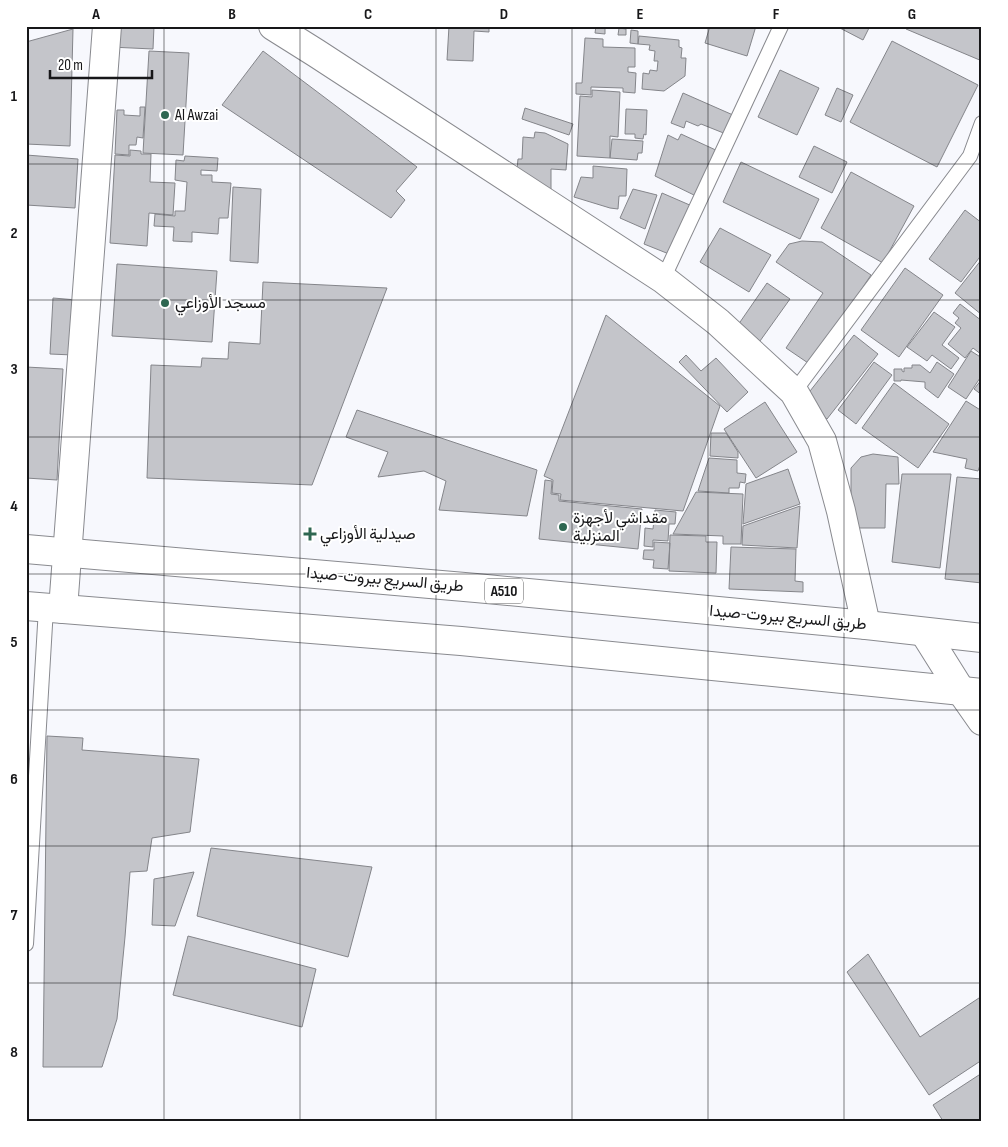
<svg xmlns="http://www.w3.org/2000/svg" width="1008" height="1147" font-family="'Sofia Sans Condensed',Vazirmatn,sans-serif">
	<rect width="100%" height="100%" fill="#f7f8fd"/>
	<!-- building -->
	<path fill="#c4c5ca" stroke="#84858a" d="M 111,26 L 154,26 L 153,49 L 110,47 Z
		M 449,26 L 489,26 L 489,32 L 474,31 L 473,61 L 447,60 Z
		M 596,26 L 605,26 L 605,34 L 595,33 Z
		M 710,26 L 756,26 L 747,56 L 705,43 Z
		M 836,26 L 870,26 L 863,40 Z
		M 907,26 L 982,26 L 982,61 L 906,29 Z
		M 619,28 L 626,29 L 626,35 L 618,35 Z
		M 73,29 L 70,146 L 26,144 L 26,42 Z
		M 631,30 L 638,31 L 638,44 L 630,43 Z
		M 639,36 L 679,40 L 679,47 L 682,48 L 681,58 L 686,58 L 685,76 L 664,91 L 642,89 L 643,73 L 649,74 L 650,70 L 657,71 L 658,61 L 654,61 L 655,51 L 649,50 L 650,45 L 638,44 Z
		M 585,38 L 603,39 L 603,47 L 635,48 L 635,67 L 628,67 L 628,72 L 636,73 L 635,93 L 623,92 L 623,88 L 591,87 L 591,95 L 576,94 L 576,83 L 582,83 Z
		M 892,41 L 978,85 L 937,167 L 850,122 Z
		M 149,51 L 189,53 L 183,155 L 143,153 Z
		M 263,51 L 417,167 L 396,191 L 405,200 L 391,218 L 222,105 Z
		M 780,70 L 819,88 L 797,135 L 758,117 Z
		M 837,88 L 853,95 L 841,122 L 825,115 Z
		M 592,90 L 620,92 L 618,137 L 610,136 L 610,158 L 577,156 L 580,96 L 592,97 Z
		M 683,93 L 733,115 L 726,134 L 701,124 L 698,126 L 686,121 L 684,128 L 671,123 Z
		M 140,107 L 145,107 L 143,138 L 137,137 L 136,145 L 129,145 L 129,155 L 115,154 L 117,110 L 124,110 L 124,115 L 140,116 Z
		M 525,108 L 573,124 L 569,135 L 522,119 Z
		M 626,109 L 647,110 L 646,135 L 644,134 L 643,139 L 635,138 L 635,134 L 625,134 Z
		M 535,132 L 545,133 L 568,144 L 566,170 L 551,169 L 551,190 L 517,169 L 518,159 L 522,159 L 523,137 L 534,138 Z
		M 681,134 L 720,152 L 698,197 L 655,176 L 668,135 L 678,140 Z
		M 612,139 L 643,141 L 642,153 L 638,153 L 637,160 L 610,158 Z
		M 814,146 L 847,162 L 832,193 L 799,177 Z
		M 130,150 L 141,151 L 141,154 L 151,154 L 150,182 L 175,183 L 173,215 L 149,213 L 147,246 L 110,243 L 115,155 L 130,156 Z
		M 26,155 L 78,159 L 75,208 L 26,205 Z
		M 185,156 L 218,158 L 217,171 L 201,170 L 201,175 L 212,175 L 212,182 L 231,183 L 228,218 L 219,218 L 218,234 L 192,232 L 192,242 L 173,241 L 174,227 L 154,226 L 155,214 L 175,216 L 175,211 L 185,211 L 187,182 L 175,180 L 176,160 L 184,161 Z
		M 741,162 L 819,199 L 800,239 L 723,202 Z
		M 593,166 L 627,169 L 626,196 L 619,196 L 618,209 L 610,208 L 574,197 L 581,177 L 593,178 Z
		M 851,172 L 914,206 L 883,263 L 821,228 Z
		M 233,187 L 261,189 L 258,263 L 230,261 Z
		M 633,189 L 657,195 L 645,229 L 620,218 Z
		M 662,193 L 692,206 L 669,254 L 644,244 Z
		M 965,210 L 982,223 L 982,254 L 961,282 L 929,259 Z
		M 720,228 L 771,255 L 749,292 L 700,262 Z
		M 802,241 L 822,242 L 871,275 L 811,365 L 786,348 L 823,293 L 776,262 L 789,244 Z
		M 982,259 L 982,315 L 955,293 Z
		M 117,264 L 217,271 L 212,342 L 112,336 Z
		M 905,268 L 943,295 L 899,357 L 861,330 Z
		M 263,282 L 387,288 L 312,485 L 147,478 L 151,365 L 201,367 L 202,358 L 228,359 L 229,342 L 260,344 Z
		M 767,283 L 790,299 L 760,341 L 738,325 Z
		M 53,298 L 77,300 L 73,355 L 50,354 Z
		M 960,304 L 982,321 L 982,355 L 973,348 L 965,358 L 948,344 L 961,328 L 955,323 L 959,318 L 953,313 Z
		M 934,312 L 955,327 L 942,345 L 959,358 L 951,369 L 932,355 L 927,361 L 907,347 Z
		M 606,315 L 720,406 L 683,511 L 560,500 L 561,494 L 552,493 L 553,480 L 544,476 Z
		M 854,335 L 878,354 L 827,419 L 803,400 Z
		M 971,351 L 982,358 L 982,375 L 966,399 L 948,387 Z
		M 686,355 L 701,371 L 716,358 L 748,392 L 727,412 L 679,362 Z
		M 874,362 L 892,375 L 856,424 L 838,410 Z
		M 937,362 L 954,374 L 938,398 L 925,388 L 925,382 L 901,380 L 901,381 L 894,381 L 894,369 L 902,369 L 902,371 L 904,372 L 904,368 L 912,368 L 912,365 L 920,365 L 930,373 Z
		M 26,367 L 63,369 L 57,480 L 26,478 Z
		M 982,379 L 982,395 L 974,389 Z
		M 894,383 L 949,424 L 918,468 L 862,428 Z
		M 966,401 L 982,411 L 982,465 L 980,465 L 978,471 L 965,468 L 967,459 L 933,452 Z
		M 765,402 L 797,452 L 756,478 L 724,429 Z
		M 357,410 L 537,470 L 527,516 L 439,510 L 446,481 L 424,471 L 378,477 L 388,452 L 346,437 Z
		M 711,433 L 726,433 L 738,452 L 738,458 L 710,456 Z
		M 873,454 L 898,457 L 899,484 L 886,484 L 885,528 L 851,528 L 851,468 L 861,457 Z
		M 709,458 L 737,460 L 737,473 L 746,474 L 745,483 L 740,482 L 739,488 L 729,488 L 729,493 L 698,491 Z
		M 788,469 L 800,504 L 743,524 L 746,484 Z
		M 902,474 L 951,474 L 940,568 L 892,562 Z
		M 957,477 L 982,479 L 982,583 L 945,579 Z
		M 545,480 L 552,481 L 551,494 L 559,495 L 559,501 L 642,509 L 638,549 L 539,539 Z
		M 696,492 L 743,494 L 741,544 L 723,544 L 723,536 L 673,534 Z
		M 800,506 L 797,548 L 742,545 L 743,526 Z
		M 655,510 L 676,512 L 675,524 L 669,524 L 668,541 L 653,540 L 653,547 L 644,546 L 645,528 L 653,529 Z
		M 670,535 L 706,536 L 706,542 L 717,542 L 716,573 L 669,571 Z
		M 654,542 L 670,543 L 668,569 L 653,568 L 654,560 L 643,559 L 644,550 L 654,550 Z
		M 731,547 L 796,549 L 795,581 L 803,582 L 803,592 L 729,589 Z
		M 47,736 L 83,738 L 82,750 L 199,759 L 190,832 L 152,838 L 147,871 L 130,872 L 125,937 L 117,1019 L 102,1067 L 43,1067 Z
		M 211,848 L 372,867 L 348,957 L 197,916 Z
		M 194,872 L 175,926 L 152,925 L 154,879 Z
		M 188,936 L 316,969 L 302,1027 L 173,995 Z
		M 868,954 L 920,1037 L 982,996 L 982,1060 L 929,1095 L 847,972 Z
		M 982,1073 L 982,1121 L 943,1121 L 933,1105 Z"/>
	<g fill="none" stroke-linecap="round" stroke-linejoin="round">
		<!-- service casing -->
		<g stroke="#898a8f" stroke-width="16">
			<path id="service" d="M 663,279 L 781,26
				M 794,392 L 970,156 L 982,123
				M 26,944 L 46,608"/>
		</g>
		<!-- minor casing -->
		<g stroke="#898a8f" stroke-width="30">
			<path id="minor" d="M 273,26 L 316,53 L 663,279 L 718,322 L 794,392 L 822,441 L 841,511 L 866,625
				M 63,609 L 107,26"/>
		</g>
		<!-- tertiary casing -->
		<g stroke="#898a8f" stroke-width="30">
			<path id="tertiary" d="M 924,632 L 961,691 L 982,721"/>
		</g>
		<!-- trunk casing -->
		<g stroke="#898a8f" stroke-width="30">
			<path id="trunk" d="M 26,549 L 476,588 L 866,625 L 982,638
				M 26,606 L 461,641 L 982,693"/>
		</g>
		<!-- service -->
		<use href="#service" stroke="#fff" stroke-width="14"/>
		<!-- minor -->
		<use href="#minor" stroke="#fff" stroke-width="28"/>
		<!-- tertiary -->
		<use href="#tertiary" stroke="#fff" stroke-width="28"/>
		<!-- trunk -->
		<use href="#trunk" stroke="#fff" stroke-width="28"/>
	</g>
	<!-- grid -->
	<path fill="none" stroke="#171719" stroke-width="1" stroke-opacity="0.55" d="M 164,26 L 164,1121M 300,26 L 300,1121M 436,26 L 436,1121M 572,26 L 572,1121M 708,26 L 708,1121M 844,26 L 844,1121M 26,164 L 982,164M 26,300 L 982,300M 26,437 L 982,437M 26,574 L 982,574M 26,710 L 982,710M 26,846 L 982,846M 26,983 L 982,983"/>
	<!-- markers -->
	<g fill="#2e6751" stroke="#fff" stroke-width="2">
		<circle cx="165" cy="115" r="5"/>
		<circle cx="165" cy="303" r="5"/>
		<circle cx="563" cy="527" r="5"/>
		<path d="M307.5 526.5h5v5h5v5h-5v5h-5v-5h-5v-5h5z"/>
	</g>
	<g text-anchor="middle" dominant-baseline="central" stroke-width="4" stroke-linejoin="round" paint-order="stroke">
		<!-- shield labels -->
		<rect fill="#fff" stroke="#5d5d5e" stroke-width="1" x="485" y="578.5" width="38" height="25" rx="4"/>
		<g font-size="15" font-weight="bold" fill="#171719">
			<text x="504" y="591">A510</text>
		</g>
		<!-- poi labels -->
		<g font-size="16" fill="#171719" stroke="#fff" text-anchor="start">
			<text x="175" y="115">Al Awzai</text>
			<text x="175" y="303">مسجد الأوزاعي</text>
			<text x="573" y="518">مقداشي لأجهزة<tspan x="573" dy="18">المنزلية</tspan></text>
			<text x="320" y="534">صيدلية الأوزاعي</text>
		</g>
		<!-- street labels -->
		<g font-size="16" fill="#171719" stroke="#fff">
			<text transform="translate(385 580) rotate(5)">طريق السريع بيروت-صيدا</text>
			<text transform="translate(788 618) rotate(5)">طريق السريع بيروت-صيدا</text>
		</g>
	</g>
	<!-- border -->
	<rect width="1008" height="1147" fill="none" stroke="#ffffff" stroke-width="55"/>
	<!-- scale -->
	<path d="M50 70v8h102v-8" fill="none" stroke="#171719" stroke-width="2.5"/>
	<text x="58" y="70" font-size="15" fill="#171719" stroke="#ffffff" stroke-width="4" paint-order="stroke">20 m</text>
	<rect x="28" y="28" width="952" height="1092" fill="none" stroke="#171719" stroke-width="2"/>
	<g font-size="16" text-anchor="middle" font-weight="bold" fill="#171719">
		<text x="96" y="19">A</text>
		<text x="232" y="19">B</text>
		<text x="368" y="19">C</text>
		<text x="504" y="19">D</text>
		<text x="640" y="19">E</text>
		<text x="776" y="19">F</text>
		<text x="912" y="19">G</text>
		<text x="14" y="101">1</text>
		<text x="14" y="238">2</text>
		<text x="14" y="374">3</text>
		<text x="14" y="511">4</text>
		<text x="14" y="647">5</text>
		<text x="14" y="784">6</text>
		<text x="14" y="920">7</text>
		<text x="14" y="1057">8</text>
	</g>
</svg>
